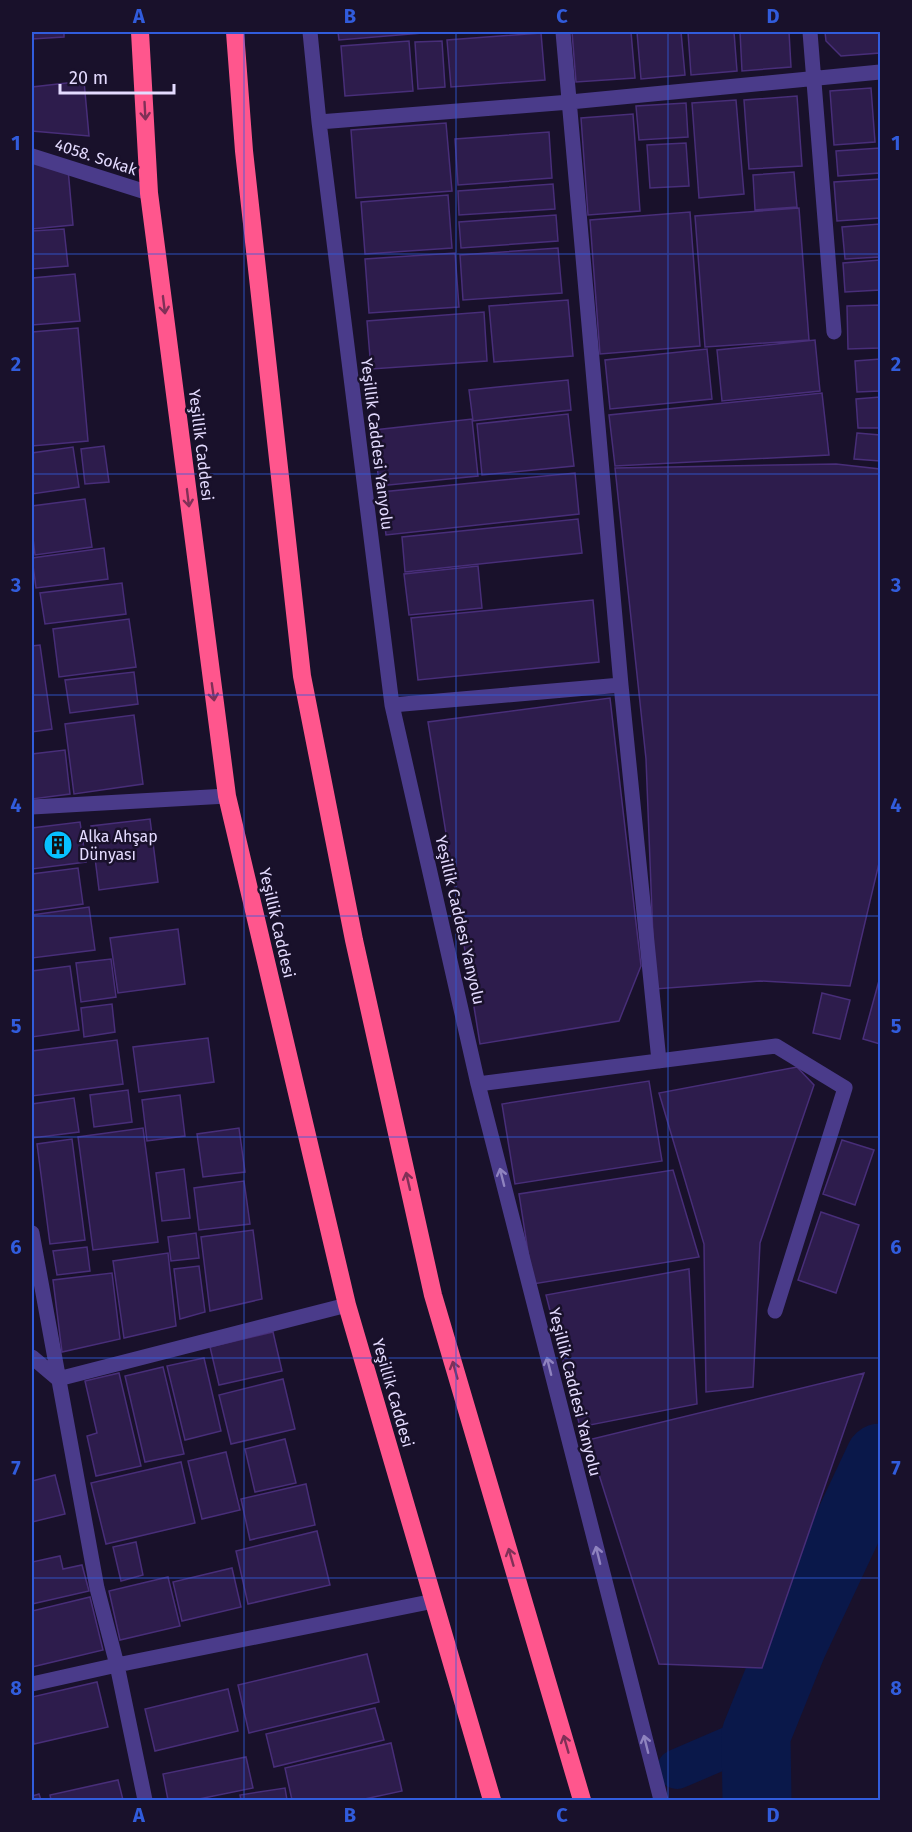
<svg xmlns="http://www.w3.org/2000/svg" width="912" height="1832" font-family="'Fira Sans',sans-serif">
	<rect width="100%" height="100%" fill="#19112b"/>
	<g fill="none" stroke-linecap="round" stroke-linejoin="round">
		<!-- canal -->
		<path stroke="#0a184a" stroke-width="40" d="M 677,1769 L 756,1735"/>
		<!-- river -->
		<path stroke="#0a184a" stroke-width="69" d="M 757,1800 L 756,1735 L 793,1643 L 880,1458"/>
	</g>
	<!-- building -->
	<path fill="#2d1c4c" stroke="#482e79" stroke-width="1.5" d="M 32,32 L 64,32 L 64,37 L 32,39 Z
		M 338,32 L 435,32 L 339,40 Z
		M 572,32 L 631,32 L 635,78 L 576,82 Z
		M 637,32 L 681,32 L 685,75 L 641,79 Z
		M 688,32 L 734,32 L 737,71 L 691,75 Z
		M 740,32 L 789,32 L 791,67 L 742,71 Z
		M 825,32 L 880,32 L 880,53 L 841,56 L 826,41 Z
		M 541,33 L 545,80 L 451,87 L 447,40 Z
		M 409,41 L 413,91 L 345,96 L 341,46 Z
		M 442,41 L 445,87 L 418,89 L 415,42 Z
		M 84,81 L 89,136 L 32,131 L 32,87 Z
		M 871,88 L 875,142 L 834,145 L 830,91 Z
		M 797,96 L 802,166 L 749,169 L 744,100 Z
		M 736,100 L 744,194 L 699,198 L 692,103 Z
		M 686,103 L 688,137 L 639,140 L 636,106 Z
		M 633,114 L 640,211 L 588,215 L 581,118 Z
		M 446,123 L 452,191 L 356,198 L 351,130 Z
		M 549,132 L 552,178 L 458,185 L 455,139 Z
		M 686,143 L 689,186 L 650,188 L 647,145 Z
		M 880,148 L 880,173 L 838,176 L 836,151 Z
		M 32,162 L 68,169 L 73,225 L 32,229 Z
		M 794,172 L 797,207 L 755,210 L 753,175 Z
		M 880,179 L 880,218 L 837,221 L 834,182 Z
		M 553,184 L 555,209 L 459,215 L 458,191 Z
		M 448,195 L 452,248 L 365,254 L 361,202 Z
		M 799,208 L 809,340 L 705,347 L 695,216 Z
		M 690,212 L 700,346 L 600,354 L 590,220 Z
		M 556,215 L 558,241 L 461,248 L 459,222 Z
		M 880,224 L 880,257 L 845,259 L 842,227 Z
		M 64,229 L 68,266 L 32,269 L 32,231 Z
		M 558,248 L 562,293 L 463,300 L 460,255 Z
		M 455,253 L 459,307 L 369,313 L 365,259 Z
		M 880,260 L 880,290 L 845,292 L 843,263 Z
		M 75,274 L 80,321 L 32,325 L 32,278 Z
		M 568,300 L 573,356 L 494,362 L 489,306 Z
		M 880,305 L 880,348 L 848,349 L 847,306 Z
		M 484,312 L 487,361 L 371,369 L 367,321 Z
		M 78,328 L 88,441 L 32,446 L 32,332 Z
		M 815,340 L 820,391 L 722,401 L 717,350 Z
		M 707,349 L 712,399 L 610,409 L 605,360 Z
		M 880,359 L 880,391 L 857,392 L 855,361 Z
		M 568,380 L 571,410 L 473,421 L 469,390 Z
		M 822,393 L 829,455 L 615,466 L 609,415 Z
		M 880,397 L 880,428 L 858,428 L 856,399 Z
		M 568,414 L 574,466 L 482,475 L 477,424 Z
		M 472,419 L 478,476 L 379,486 L 374,430 Z
		M 857,433 L 880,435 L 880,461 L 854,459 Z
		M 104,446 L 109,482 L 85,484 L 81,449 Z
		M 73,447 L 79,487 L 32,494 L 32,453 Z
		M 836,464 L 880,469 L 880,859 L 850,986 L 760,981 L 655,989 L 646,759 L 615,468 Z
		M 575,473 L 579,514 L 386,535 L 381,492 Z
		M 85,499 L 92,547 L 35,555 L 32,530 L 32,506 Z
		M 578,519 L 582,553 L 405,572 L 402,537 Z
		M 104,548 L 108,579 L 36,588 L 32,558 Z
		M 478,566 L 482,608 L 409,615 L 404,574 Z
		M 122,583 L 126,614 L 45,624 L 40,593 Z
		M 593,600 L 599,662 L 418,680 L 411,618 Z
		M 129,619 L 136,667 L 59,677 L 53,629 Z
		M 40,645 L 52,729 L 32,732 L 32,646 Z
		M 134,672 L 138,704 L 70,713 L 65,680 Z
		M 610,698 L 641,966 L 619,1021 L 480,1044 L 428,722 Z
		M 134,715 L 143,784 L 74,794 L 65,724 Z
		M 65,750 L 70,794 L 32,799 L 32,754 Z
		M 150,819 L 158,882 L 99,890 L 91,826 Z
		M 80,822 L 86,862 L 32,869 L 32,828 Z
		M 78,868 L 83,904 L 32,911 L 32,874 Z
		M 89,907 L 95,950 L 32,958 L 32,915 Z
		M 178,929 L 185,984 L 118,993 L 110,938 Z
		M 111,959 L 116,997 L 81,1002 L 76,963 Z
		M 70,966 L 79,1030 L 32,1037 L 32,971 Z
		M 880,977 L 880,1044 L 863,1039 Z
		M 822,993 L 850,1000 L 840,1039 L 813,1033 Z
		M 112,1004 L 115,1032 L 84,1037 L 81,1008 Z
		M 208,1038 L 214,1082 L 139,1092 L 133,1047 Z
		M 117,1040 L 123,1084 L 32,1096 L 32,1051 Z
		M 797,1067 L 814,1085 L 760,1243 L 753,1387 L 706,1392 L 704,1244 L 659,1093 Z
		M 649,1081 L 662,1161 L 515,1184 L 502,1104 Z
		M 128,1090 L 132,1122 L 94,1127 L 90,1095 Z
		M 180,1095 L 185,1136 L 147,1141 L 142,1100 Z
		M 74,1098 L 79,1132 L 32,1138 L 32,1104 Z
		M 143,1128 L 158,1242 L 93,1250 L 78,1137 Z
		M 239,1128 L 245,1172 L 203,1177 L 197,1134 Z
		M 72,1139 L 85,1240 L 50,1244 L 37,1144 Z
		M 842,1140 L 874,1150 L 855,1205 L 823,1194 Z
		M 184,1169 L 190,1218 L 162,1221 L 156,1173 Z
		M 673,1170 L 699,1257 L 533,1284 L 519,1194 Z
		M 244,1181 L 250,1224 L 199,1230 L 194,1188 Z
		M 821,1212 L 859,1225 L 836,1293 L 798,1280 Z
		M 253,1230 L 262,1299 L 210,1311 L 201,1237 Z
		M 196,1233 L 199,1258 L 171,1261 L 168,1237 Z
		M 87,1247 L 90,1271 L 57,1275 L 53,1251 Z
		M 168,1253 L 176,1326 L 124,1338 L 113,1261 Z
		M 199,1266 L 205,1312 L 180,1319 L 174,1269 Z
		M 689,1269 L 697,1404 L 580,1427 L 546,1295 Z
		M 112,1273 L 120,1339 L 62,1352 L 53,1280 Z
		M 273,1332 L 282,1371 L 219,1385 L 210,1347 Z
		M 204,1358 L 221,1431 L 185,1440 L 167,1366 Z
		M 163,1367 L 184,1454 L 145,1462 L 125,1376 Z
		M 119,1373 L 141,1466 L 96,1476 L 87,1436 L 97,1433 L 85,1381 Z
		M 864,1373 L 762,1668 L 659,1664 L 588,1440 Z
		M 283,1379 L 295,1429 L 231,1444 L 219,1395 Z
		M 285,1439 L 296,1483 L 255,1492 L 245,1449 Z
		M 226,1452 L 240,1510 L 202,1519 L 188,1461 Z
		M 181,1462 L 195,1523 L 106,1544 L 91,1483 Z
		M 55,1475 L 65,1514 L 32,1522 L 32,1481 Z
		M 306,1484 L 315,1525 L 250,1540 L 241,1499 Z
		M 317,1531 L 330,1585 L 248,1604 L 236,1551 Z
		M 136,1542 L 143,1575 L 121,1581 L 113,1547 Z
		M 60,1556 L 63,1569 L 82,1565 L 89,1591 L 32,1604 L 32,1562 Z
		M 232,1568 L 241,1607 L 182,1621 L 173,1582 Z
		M 168,1577 L 180,1626 L 120,1640 L 109,1591 Z
		M 90,1597 L 103,1650 L 32,1667 L 32,1611 Z
		M 367,1654 L 379,1702 L 249,1733 L 238,1685 Z
		M 97,1682 L 108,1727 L 34,1744 L 32,1732 L 32,1697 Z
		M 228,1689 L 238,1731 L 155,1751 L 145,1709 Z
		M 375,1708 L 384,1740 L 274,1767 L 266,1734 Z
		M 391,1743 L 402,1791 L 360,1800 L 292,1800 L 285,1768 Z
		M 246,1757 L 253,1788 L 194,1800 L 168,1800 L 163,1774 Z
		M 118,1780 L 123,1800 L 51,1800 L 50,1795 Z
		M 285,1788 L 287,1800 L 241,1800 L 240,1795 Z
		M 39,1794 L 41,1800 L 32,1800 L 32,1796 Z"/>
	<g fill="none" stroke-linecap="round" stroke-linejoin="round">
		<!-- street -->
		<path stroke="#4a3b8a" stroke-width="15" d="M 310,32 L 319,122 L 392,705 L 478,1084 L 661,1800
			M 810,32 L 834,332
			M 319,122 L 570,102 L 880,72
			M 32,156 L 149,193
			M 621,685 L 659,1061
			M 392,705 L 621,685 L 563,32
			M 32,807 L 227,796
			M 478,1084 L 776,1046 L 845,1088 L 775,1311
			M 32,1233 L 97,1588 L 117,1665 L 145,1800
			M 32,1357 L 58,1379 L 347,1305
			M 32,1684 L 117,1665 L 434,1601"/>
		<!-- highway -->
		<path stroke="#ff568d" stroke-width="18" d="M 140,32 L 149,193 L 227,796 L 347,1305 L 492,1800
			M 235,32 L 244,151 L 302,676 L 354,940 L 433,1295 L 582,1800"/>
	</g>
	<!-- one-way arrows -->
	<defs><path id="oneway-shaft" d="M-6 0H5M1.5-3L5.5 0L1.5 3" fill="none" stroke-width="1.6" stroke-linecap="round" stroke-linejoin="round" transform="scale(1.5)"/></defs>
	<g stroke="#803057">
		<use href="#oneway-shaft" transform="translate(145 111) rotate(87)"/>
		<use href="#oneway-shaft" transform="translate(164 305) rotate(83)"/>
		<use href="#oneway-shaft" transform="translate(188 498) rotate(83)"/>
		<use href="#oneway-shaft" transform="translate(213 692) rotate(82)"/>
		<use href="#oneway-shaft" transform="translate(408 1181) rotate(-103)"/>
		<use href="#oneway-shaft" transform="translate(455 1370) rotate(-106)"/>
		<use href="#oneway-shaft" transform="translate(511 1557) rotate(-106)"/>
		<use href="#oneway-shaft" transform="translate(566 1744) rotate(-106)"/>
	</g>
	<g stroke="#8f83bf">
		<use href="#oneway-shaft" transform="translate(502 1177) rotate(-104)"/>
		<use href="#oneway-shaft" transform="translate(549 1366) rotate(-104)"/>
		<use href="#oneway-shaft" transform="translate(598 1555) rotate(-104)"/>
		<use href="#oneway-shaft" transform="translate(646 1744) rotate(-104)"/>
	</g>
	<!-- grid -->
	<path fill="none" stroke="#315cdc" stroke-width="1.5" stroke-opacity="0.55" d="M 244,32 L 244,1800M 456,32 L 456,1800M 668,32 L 668,1800M 32,254 L 880,254M 32,474 L 880,474M 32,695 L 880,695M 32,916 L 880,916M 32,1137 L 880,1137M 32,1358 L 880,1358M 32,1578 L 880,1578"/>
	<!-- icons -->
	<defs>
		<g id="building-disc" transform="scale(1.5)"><circle r="9.5" fill="#07c1ff" stroke="#19112b"/><path d="M-4-6H4V6H1V3H-1V6H-4ZM-2.5-4.3h1.7v1.8h-1.7ZM.8-4.3h1.7v1.8H.8ZM-2.5-1h1.7V.8h-1.7ZM.8-1h1.7V.8H.8Z" fill="#111"/></g>
	</defs>
	<g fill-rule="evenodd">
		<use href="#building-disc" x="58" y="845"/>
	</g>
	<g text-anchor="middle" dominant-baseline="central" stroke-width="5" stroke-linejoin="round" paint-order="stroke">
		<!-- street labels -->
		<g font-size="16" fill="#e4dbff" stroke="#19112b">
			<text transform="translate(96 157) rotate(18)">4058. Sokak</text>
			<text transform="translate(377 444) rotate(83)">Yeşillik Caddesi Yanyolu</text>
			<text transform="translate(201 445) rotate(83)">Yeşillik Caddesi</text>
			<text transform="translate(460 920) rotate(77)">Yeşillik Caddesi Yanyolu</text>
			<text transform="translate(277 923) rotate(77)">Yeşillik Caddesi</text>
			<text transform="translate(575 1392) rotate(76)">Yeşillik Caddesi Yanyolu</text>
			<text transform="translate(393 1393) rotate(74)">Yeşillik Caddesi</text>
		</g>
		<!-- poi labels -->
		<g font-size="16" fill="#e4dbff" stroke="#19112b" text-anchor="start">
			<text x="79" y="836">Alka Ahşap<tspan x="79" dy="18">Dünyası</tspan></text>
		</g>
	</g>
	<!-- border -->
	<rect width="912" height="1832" fill="none" stroke="#19112b" stroke-width="66"/>
	<!-- scale -->
	<path d="M60 84v9h114v-9" fill="none" stroke="#e4dbff" stroke-width="3"/>
	<text x="69" y="84" font-size="18" fill="#e4dbff" stroke="#19112b" stroke-width="4.5" paint-order="stroke">20 m</text>
	<rect x="33" y="33" width="846" height="1766" fill="none" stroke="#315cdc" stroke-width="2"/>
	<g font-size="20" text-anchor="middle" font-weight="bold" fill="#315cdc">
		<text x="139" y="23">A</text>
		<text x="350" y="23">B</text>
		<text x="562" y="23">C</text>
		<text x="773" y="23">D</text>
		<text x="16" y="150">1</text>
		<text x="896" y="150">1</text>
		<text x="16" y="371">2</text>
		<text x="896" y="371">2</text>
		<text x="16" y="592">3</text>
		<text x="896" y="592">3</text>
		<text x="16" y="812">4</text>
		<text x="896" y="812">4</text>
		<text x="16" y="1033">5</text>
		<text x="896" y="1033">5</text>
		<text x="16" y="1254">6</text>
		<text x="896" y="1254">6</text>
		<text x="16" y="1475">7</text>
		<text x="896" y="1475">7</text>
		<text x="16" y="1695">8</text>
		<text x="896" y="1695">8</text>
		<text x="139" y="1822">A</text>
		<text x="350" y="1822">B</text>
		<text x="562" y="1822">C</text>
		<text x="773" y="1822">D</text>
	</g>
</svg>
